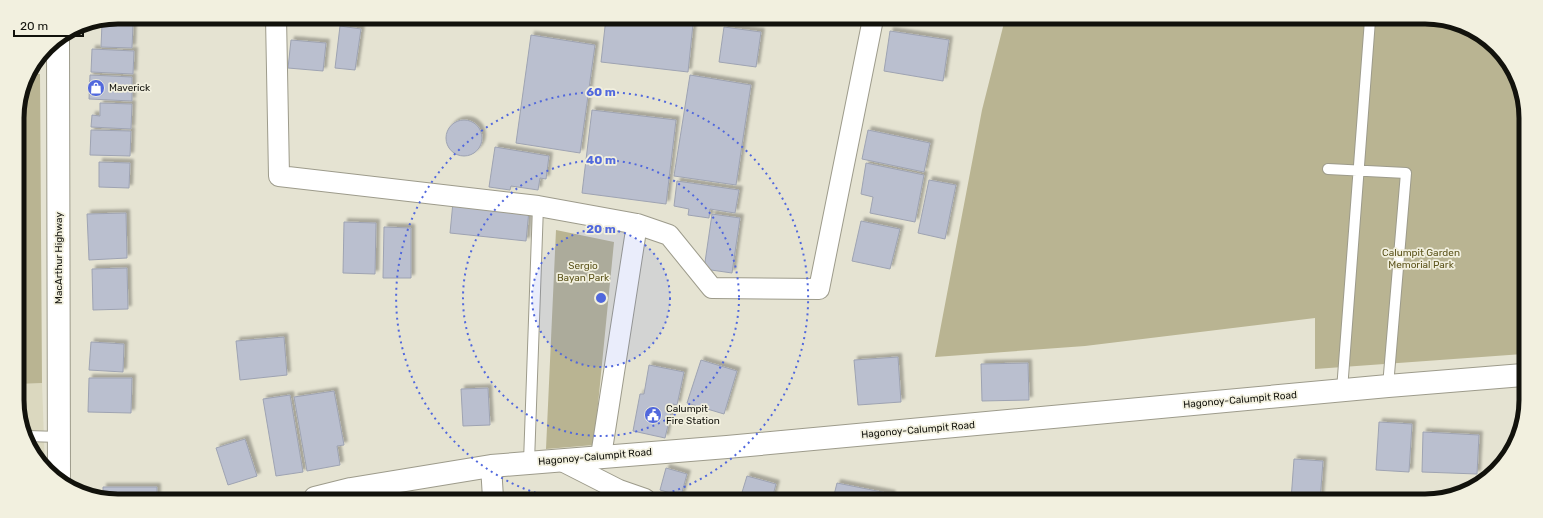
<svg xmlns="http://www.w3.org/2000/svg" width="1543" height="518" font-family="Rubik,sans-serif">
	<defs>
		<filter id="shadow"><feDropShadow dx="3.5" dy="-3.5" stdDeviation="1" flood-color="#0004"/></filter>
	</defs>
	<rect width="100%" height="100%" fill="#e5e3d2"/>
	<!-- built -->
	<path fill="#dbd8bf" d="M 42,383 L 45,468 L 42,467 L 19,419 L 19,384 Z"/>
	<!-- green -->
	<path fill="#b9b492" d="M 1005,19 L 1451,21 L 1501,51 L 1524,99 L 1523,354 L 1315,369 L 1315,318 L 1085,346 L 935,357 L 982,110 Z
		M 29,73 L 40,74 L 42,383 L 19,384 L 17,112 L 25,79 Z
		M 556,230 L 614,242 L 594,445 L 546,449 Z"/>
	<!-- building -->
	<path fill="#babfcf" stroke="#9ea3b2" filter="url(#shadow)" d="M 606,18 L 644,18 L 693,24 L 688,72 L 601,62 Z
		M 102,23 L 133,24 L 132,48 L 101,47 Z
		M 340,26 L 361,29 L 355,70 L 335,68 Z
		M 724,27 L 761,32 L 756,67 L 719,62 Z
		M 890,31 L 949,40 L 943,81 L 884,71 Z
		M 531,35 L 595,45 L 580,153 L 516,143 Z
		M 291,40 L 326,43 L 323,71 L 288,68 Z
		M 92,49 L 134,51 L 133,74 L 91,72 Z
		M 90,75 L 132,77 L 132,101 L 89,99 Z
		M 690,75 L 751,85 L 736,185 L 674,176 Z
		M 100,103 L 132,104 L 131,129 L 91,127 L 92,115 L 100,116 Z
		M 592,110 L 676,120 L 666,204 L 582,193 Z
		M446 138a18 18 0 1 1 36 0a18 18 0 1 1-36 0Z
		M 91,130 L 131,131 L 130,156 L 90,155 Z
		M 868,130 L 930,143 L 924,172 L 862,159 Z
		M 495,147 L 549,156 L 546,179 L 540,178 L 538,190 L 511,186 L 510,190 L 489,187 Z
		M 99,162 L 130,163 L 129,188 L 99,187 Z
		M 866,163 L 924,175 L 915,222 L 870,213 L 873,197 L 861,194 Z
		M 929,180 L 956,185 L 945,239 L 918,233 Z
		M 677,181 L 739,190 L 735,213 L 710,209 L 709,218 L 688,215 L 689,209 L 674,206 Z
		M 453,202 L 529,210 L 526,241 L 450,233 Z
		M 126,213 L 127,258 L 89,260 L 87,214 Z
		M 712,214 L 740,218 L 732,273 L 704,269 Z
		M 861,221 L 900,229 L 890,269 L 852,261 Z
		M 344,222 L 376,223 L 375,274 L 343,273 Z
		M 384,227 L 411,228 L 411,278 L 383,278 Z
		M 127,268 L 128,309 L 93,310 L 92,269 Z
		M 284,337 L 287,375 L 240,380 L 236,341 Z
		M 91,342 L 124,344 L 123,372 L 89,370 Z
		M 898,357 L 901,402 L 858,405 L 854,360 Z
		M 701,360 L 737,371 L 724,414 L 687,403 Z
		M 1028,363 L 1029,400 L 982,401 L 981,364 Z
		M 649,365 L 684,372 L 677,405 L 673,404 L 665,438 L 633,431 L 640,394 L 644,394 Z
		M 89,378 L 132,378 L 131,413 L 88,412 Z
		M 488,388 L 490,425 L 463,426 L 461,389 Z
		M 334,391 L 344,445 L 337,446 L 340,465 L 307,471 L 294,397 Z
		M 290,395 L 303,472 L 276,476 L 263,399 Z
		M 1379,422 L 1412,424 L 1409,472 L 1376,470 Z
		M 1423,432 L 1479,435 L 1477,474 L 1422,472 Z
		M 245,439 L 257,476 L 228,485 L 216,448 Z
		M 1294,459 L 1323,461 L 1320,501 L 1291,500 Z
		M 666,468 L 687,474 L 681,496 L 660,490 Z
		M 747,476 L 776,484 L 772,499 L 740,499 Z
		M 837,483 L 892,494 L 891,499 L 833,499 Z
		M 103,487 L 157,487 L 157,498 L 103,498 Z"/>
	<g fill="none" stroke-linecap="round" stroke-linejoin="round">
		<!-- service casing -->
		<g stroke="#9d9b8b" stroke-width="12">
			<path id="service" d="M 1328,169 L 1406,173 L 1388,386
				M 1342,390 L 1370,20
				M 27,436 L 59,437
				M 529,462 L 538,206"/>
		</g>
		<!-- minor casing -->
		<g stroke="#9d9b8b" stroke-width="22">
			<path id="minor" d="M 276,17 L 279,176 L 538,206 L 637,224 L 669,235 L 712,288 L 819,289 L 873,19
				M 601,456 L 637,224
				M 560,460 L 619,490 L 645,499
				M 491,466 L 493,498"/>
		</g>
		<!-- secondary casing -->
		<g stroke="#9d9b8b" stroke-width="24">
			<path id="secondary" d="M 315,498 L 351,489 L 491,466 L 727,447 L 1388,386 L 1523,375"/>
		</g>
		<!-- trunk casing -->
		<g stroke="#9d9b8b" stroke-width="24">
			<path id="trunk" d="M 58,39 L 59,477"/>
		</g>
		<!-- service -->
		<use href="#service" stroke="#fff" stroke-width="10"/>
		<!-- minor -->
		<use href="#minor" stroke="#fff" stroke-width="20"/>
		<!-- secondary -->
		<use href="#secondary" stroke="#fff" stroke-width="22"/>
		<!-- trunk -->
		<use href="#trunk" stroke="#fff" stroke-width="22"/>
	</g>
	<!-- distance rings -->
	<circle cx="601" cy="298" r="69" fill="#5168dd" fill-opacity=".12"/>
	<g fill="none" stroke="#5168dd" stroke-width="2" stroke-dasharray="2 4">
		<circle cx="601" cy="298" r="69"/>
		<circle cx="601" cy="298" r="138"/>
		<path d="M553 498A206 206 0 1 1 647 499"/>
	</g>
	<!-- icons -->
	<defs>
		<g id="shop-disc" transform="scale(0.9)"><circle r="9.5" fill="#5168dd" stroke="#f2f0df"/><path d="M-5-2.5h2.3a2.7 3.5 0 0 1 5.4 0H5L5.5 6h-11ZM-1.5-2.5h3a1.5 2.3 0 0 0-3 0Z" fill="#fff"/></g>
		<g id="civic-disc" transform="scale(0.9)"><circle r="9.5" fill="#5168dd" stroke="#f2f0df"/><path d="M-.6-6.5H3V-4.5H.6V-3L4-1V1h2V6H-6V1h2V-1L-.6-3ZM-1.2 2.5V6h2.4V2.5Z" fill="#fff"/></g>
	</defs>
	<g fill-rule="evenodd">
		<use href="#shop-disc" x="96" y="88"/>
		<use href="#civic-disc" x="653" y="415"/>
	</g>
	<g text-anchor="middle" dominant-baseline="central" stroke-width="3.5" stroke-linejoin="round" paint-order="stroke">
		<!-- poi labels -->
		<g font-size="10" fill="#12120c" stroke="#f2f0df" text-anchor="start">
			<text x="109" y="88">Maverick</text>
			<text x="666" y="409">Calumpit<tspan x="666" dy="12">Fire Station</tspan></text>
		</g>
		<!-- park labels -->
		<g font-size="10" fill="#5d551d" stroke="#f2f0df">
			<text x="1421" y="253">Calumpit Garden<tspan x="1421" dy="12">Memorial Park</tspan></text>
			<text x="583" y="266">Sergio<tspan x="583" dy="12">Bayan Park</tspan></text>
		</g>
		<!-- street labels -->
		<g font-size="10" fill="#12120c" stroke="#f2f0df">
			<text transform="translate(59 258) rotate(-90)">MacArthur Highway</text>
			<text transform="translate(1240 400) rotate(-5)">Hagonoy-Calumpit Road</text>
			<text transform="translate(918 430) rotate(-5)">Hagonoy-Calumpit Road</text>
			<text transform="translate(595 457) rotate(-5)">Hagonoy-Calumpit Road</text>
		</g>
	</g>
	<!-- crop -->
	<path d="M0 0H1543V518H0ZM118 24H1425A94 94 0 0 1 1519 118V400A94 94 0 0 1 1425 494H118A94 94 0 0 1 24 400V118A94 94 0 0 1 118 24Z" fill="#f2f0df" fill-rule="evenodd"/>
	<path fill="none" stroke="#12120c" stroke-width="5" d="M118 24H1425A94 94 0 0 1 1519 118V400A94 94 0 0 1 1425 494H118A94 94 0 0 1 24 400V118A94 94 0 0 1 118 24Z"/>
	<circle cx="601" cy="298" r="6" fill="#5168dd" stroke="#f2f0df" stroke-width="2"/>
	<g font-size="12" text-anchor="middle" font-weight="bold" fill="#5168dd" stroke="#f2f0df" stroke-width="3.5" stroke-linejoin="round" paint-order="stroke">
		<text x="601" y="96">60 m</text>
		<text x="601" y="164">40 m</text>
		<text x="601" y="233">20 m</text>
	</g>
	<!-- scale -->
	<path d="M14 30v6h69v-6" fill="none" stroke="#12120c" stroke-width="2"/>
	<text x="20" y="30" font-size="12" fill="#12120c" stroke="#f2f0df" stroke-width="3" paint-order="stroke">20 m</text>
</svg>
